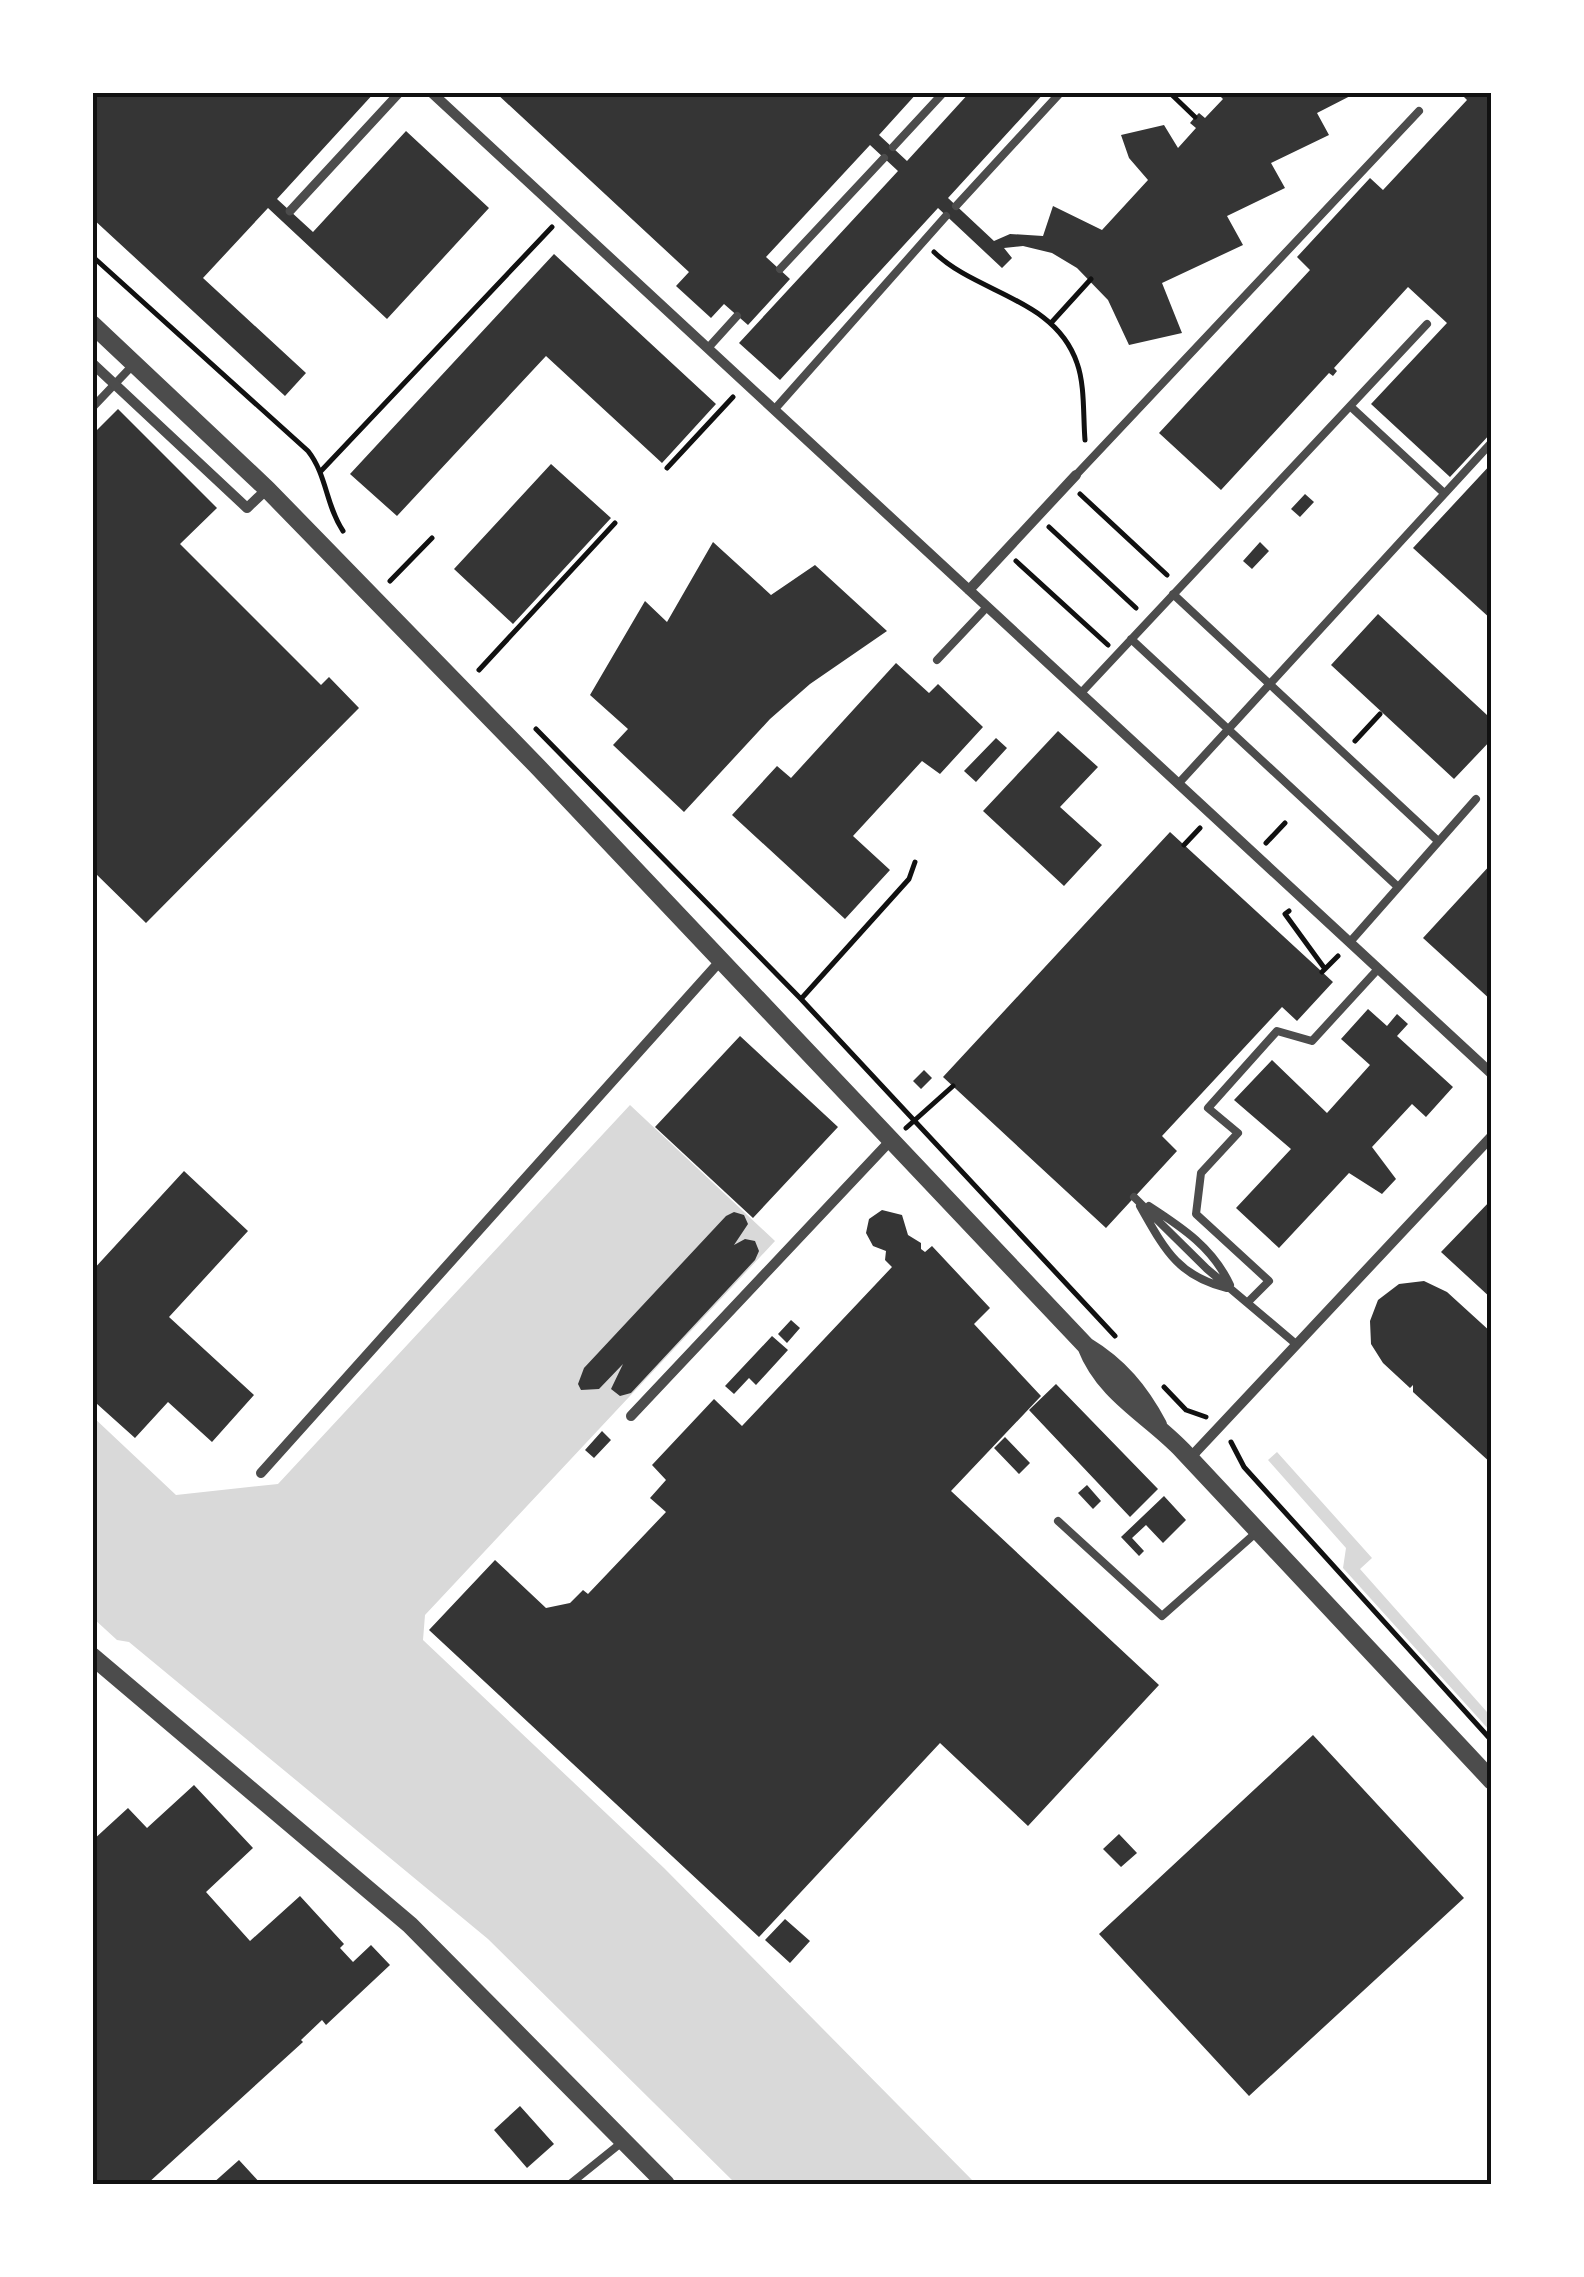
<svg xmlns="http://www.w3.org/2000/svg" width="1584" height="2277" font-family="Quicksand,sans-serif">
	<rect width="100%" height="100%" fill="#fff"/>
	<!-- water -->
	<path fill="#d9d9d9" d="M 630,1105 L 775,1241 L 425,1615 L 423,1640 L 664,1868 L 976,2184 L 736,2184 L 488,1939 L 129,1642 L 117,1640 L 93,1618 L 92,1416 L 176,1495 L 278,1484 Z
		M 1277,1452 L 1372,1558 L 1360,1569 L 1487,1712 L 1491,1732 L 1343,1568 L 1346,1548 L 1268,1460 Z"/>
	<!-- building -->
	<path fill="#353535" d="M 92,92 L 375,92 L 277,199 L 313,232 L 406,131 L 489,208 L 387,319 L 268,208 L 203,278 L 306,373 L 285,396 L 92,218 Z
		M 495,92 L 918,92 L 879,135 L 907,161 L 970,92 L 1045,92 L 948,198 L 994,241 L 1010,234 L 1043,236 L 1053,206 L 1102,230 L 1148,180 L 1129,158 L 1121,135 L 1164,125 L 1178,148 L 1196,128 L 1190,123 L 1195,117 L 1199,113 L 1205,118 L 1223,99 L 1216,92 L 1358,92 L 1317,113 L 1329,135 L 1271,163 L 1285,188 L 1227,216 L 1243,245 L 1162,283 L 1182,333 L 1129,345 L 1108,300 L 1077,268 L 1052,253 L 1023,246 L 1004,248 L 1012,258 L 1002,268 L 938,208 L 780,380 L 739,343 L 898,171 L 870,145 L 766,257 L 790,279 L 748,325 L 724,304 L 711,318 L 676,286 L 689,272 Z
		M 1459,92 L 1492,92 L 1492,432 L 1450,477 L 1371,404 L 1447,323 L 1408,287 L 1334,368 L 1337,371 L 1333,376 L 1329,373 L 1221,490 L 1159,433 L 1310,270 L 1297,257 L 1370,178 L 1383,190 L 1467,100 Z
		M 554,254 L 716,404 L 662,463 L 546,356 L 397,516 L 350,474 Z
		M 118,409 L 217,508 L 180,544 L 321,685 L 329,677 L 359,708 L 146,923 L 92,870 L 92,435 Z
		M 1492,463 L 1492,620 L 1413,548 Z
		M 551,464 L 611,518 L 513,624 L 454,569 Z
		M 1305,494 L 1314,502 L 1300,517 L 1291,509 Z
		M 713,542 L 771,595 L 815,565 L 887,631 L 810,684 L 770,719 L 684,812 L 613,745 L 628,729 L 590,695 L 645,601 L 667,622 Z
		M 1260,542 L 1269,551 L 1252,569 L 1243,561 Z
		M 1378,614 L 1487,715 L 1492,710 L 1492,739 L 1454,779 L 1331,665 Z
		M 896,663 L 929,693 L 938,684 L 983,727 L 940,774 L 922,761 L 853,836 L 890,870 L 845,919 L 732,815 L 777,766 L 791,778 Z
		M 1058,731 L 1098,767 L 1060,807 L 1102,845 L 1064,886 L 983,811 Z
		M 996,738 L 1007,748 L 976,782 L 964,771 Z
		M 1170,832 L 1333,982 L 1297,1021 L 1282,1007 L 1162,1136 L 1177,1151 L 1106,1228 L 943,1077 Z
		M 1492,863 L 1492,1001 L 1423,938 Z
		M 1368,1009 L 1387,1026 L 1397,1014 L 1408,1024 L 1397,1036 L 1453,1087 L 1426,1117 L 1412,1104 L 1372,1147 L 1396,1179 L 1382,1194 L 1349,1173 L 1279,1248 L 1236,1208 L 1291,1149 L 1234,1100 L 1272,1060 L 1327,1113 L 1370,1065 L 1341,1039 Z
		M 740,1036 L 838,1127 L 753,1218 L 655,1127 Z
		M 924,1070 L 932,1078 L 921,1089 L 913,1081 Z
		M 184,1171 L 248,1231 L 169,1317 L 254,1395 L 212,1442 L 168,1402 L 135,1438 L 96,1403 L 92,1405 L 92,1271 Z
		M 1492,1199 L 1492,1299 L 1441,1252 Z
		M 882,1210 L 902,1215 L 908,1235 L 921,1243 L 921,1249 L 925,1252 L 932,1246 L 990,1308 L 974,1324 L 1041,1396 L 951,1491 L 1159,1685 L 1028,1826 L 940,1743 L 759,1937 L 429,1630 L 495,1560 L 546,1608 L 570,1603 L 583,1590 L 588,1594 L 666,1512 L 650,1498 L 666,1480 L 652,1465 L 714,1399 L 742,1426 L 892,1267 L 885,1260 L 886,1251 L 873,1246 L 866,1233 L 869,1219 Z
		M 734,1212 L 744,1215 L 748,1224 L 734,1245 L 745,1239 L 755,1241 L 759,1251 L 755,1260 L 631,1393 L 620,1396 L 611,1389 L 623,1364 L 599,1389 L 581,1390 L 578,1384 L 584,1368 L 726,1216 Z
		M 1424,1281 L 1447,1292 L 1492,1333 L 1492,1464 L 1413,1392 L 1413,1385 L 1410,1388 L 1383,1363 L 1371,1344 L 1370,1321 L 1378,1300 L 1399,1284 Z
		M 791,1320 L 800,1328 L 787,1343 L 778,1334 Z
		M 772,1336 L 788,1350 L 756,1385 L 749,1378 L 734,1394 L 725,1386 Z
		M 1056,1384 L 1158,1489 L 1130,1517 L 1029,1410 Z
		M 602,1431 L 611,1440 L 594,1458 L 585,1450 Z
		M 1005,1437 L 1030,1463 L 1019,1474 L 994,1448 Z
		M 1087,1485 L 1101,1501 L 1093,1509 L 1078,1493 Z
		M 1164,1496 L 1186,1520 L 1163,1543 L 1146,1525 L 1132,1538 L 1144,1551 L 1139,1556 L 1121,1537 Z
		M 1313,1735 L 1464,1898 L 1249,2096 L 1099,1934 Z
		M 194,1785 L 253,1848 L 206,1892 L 250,1941 L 300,1896 L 344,1944 L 340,1948 L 353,1962 L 371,1945 L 390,1965 L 326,2025 L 322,2020 L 301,2040 L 303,2042 L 147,2184 L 92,2184 L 92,1841 L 128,1808 L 147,1828 Z
		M 1119,1834 L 1137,1853 L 1121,1867 L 1103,1849 Z
		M 785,1919 L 810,1941 L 790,1963 L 765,1940 Z
		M 520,2106 L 554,2144 L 527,2168 L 494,2130 Z
		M 239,2160 L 261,2184 L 212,2184 Z"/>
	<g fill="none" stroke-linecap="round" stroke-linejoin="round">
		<!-- path -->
		<path stroke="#111" stroke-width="5" d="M 1169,92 L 1195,117
			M 934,252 C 977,294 1055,298 1077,363 C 1085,385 1083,416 1085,440
			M 92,256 L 308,451 C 327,475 326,506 343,531
			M 1051,323 L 1091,279
			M 667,468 L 733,397
			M 321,471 L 552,227
			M 1080,494 L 1167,575
			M 1049,527 L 1136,608
			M 1016,561 L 1108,645
			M 390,581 L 432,538
			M 479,670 L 615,523
			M 536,729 L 801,999 L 1115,1336
			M 1355,741 L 1380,714
			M 1266,843 L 1285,823
			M 1184,845 L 1200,828
			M 1289,911 L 1285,914 L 1325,969
			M 1322,972 L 1338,956
			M 801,999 L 909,879 L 915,862
			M 906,1128 L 953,1086
			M 1164,1387 L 1186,1410 L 1206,1417
			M 1231,1442 L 1244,1467 L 1492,1741"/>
		<!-- service -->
		<path stroke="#4c4c4c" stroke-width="8" d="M 893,147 L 944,92
			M 956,206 L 1061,92
			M 780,269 L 884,158
			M 708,348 L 737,316
			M 1350,406 L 1444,493
			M 92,408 L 132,366
			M 774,410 L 946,216
			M 1076,475 L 1419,111
			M 1173,594 L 1438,841
			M 1131,639 L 1397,886
			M 937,660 L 987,607
			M 1081,693 L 1427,324
			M 1178,784 L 1492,442
			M 1350,942 L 1476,799
			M 1134,1197 L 1207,1269 L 1296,1344
			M 1140,1206 C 1164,1248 1177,1276 1227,1288
			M 1149,1206 C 1183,1228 1213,1248 1230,1285
			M 1248,1302 L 1269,1281 L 1196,1214 L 1201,1173 L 1238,1133 L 1208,1108 L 1277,1031 L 1312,1041 L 1378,969
			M 1058,1521 L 1162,1616 L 1258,1531
			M 570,2184 L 621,2143"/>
		<!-- pedestrian -->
		<path stroke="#4c4c4c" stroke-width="9" d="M 290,211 L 400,92"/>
		<!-- minor -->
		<path stroke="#4c4c4c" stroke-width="10" d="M 431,92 L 1492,1074
			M 92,363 L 247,508 L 267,489
			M 969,590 L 1076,475
			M 631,1416 L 892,1139
			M 1190,1458 L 1492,1136
			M 261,1473 L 722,959"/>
		<!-- tertiary -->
		<path stroke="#4c4c4c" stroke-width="18" d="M 92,324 L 267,489 L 537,766 L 1086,1346 C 1119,1366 1140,1391 1158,1425
			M 1086,1346 C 1105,1395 1149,1415 1183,1451 L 1492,1781
			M 92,1656 L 410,1925 L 666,2184"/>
	</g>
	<!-- border -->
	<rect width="1584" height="2277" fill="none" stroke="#ffffff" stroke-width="190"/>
	<rect x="95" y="95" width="1394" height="2087" fill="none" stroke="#111" stroke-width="4"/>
</svg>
